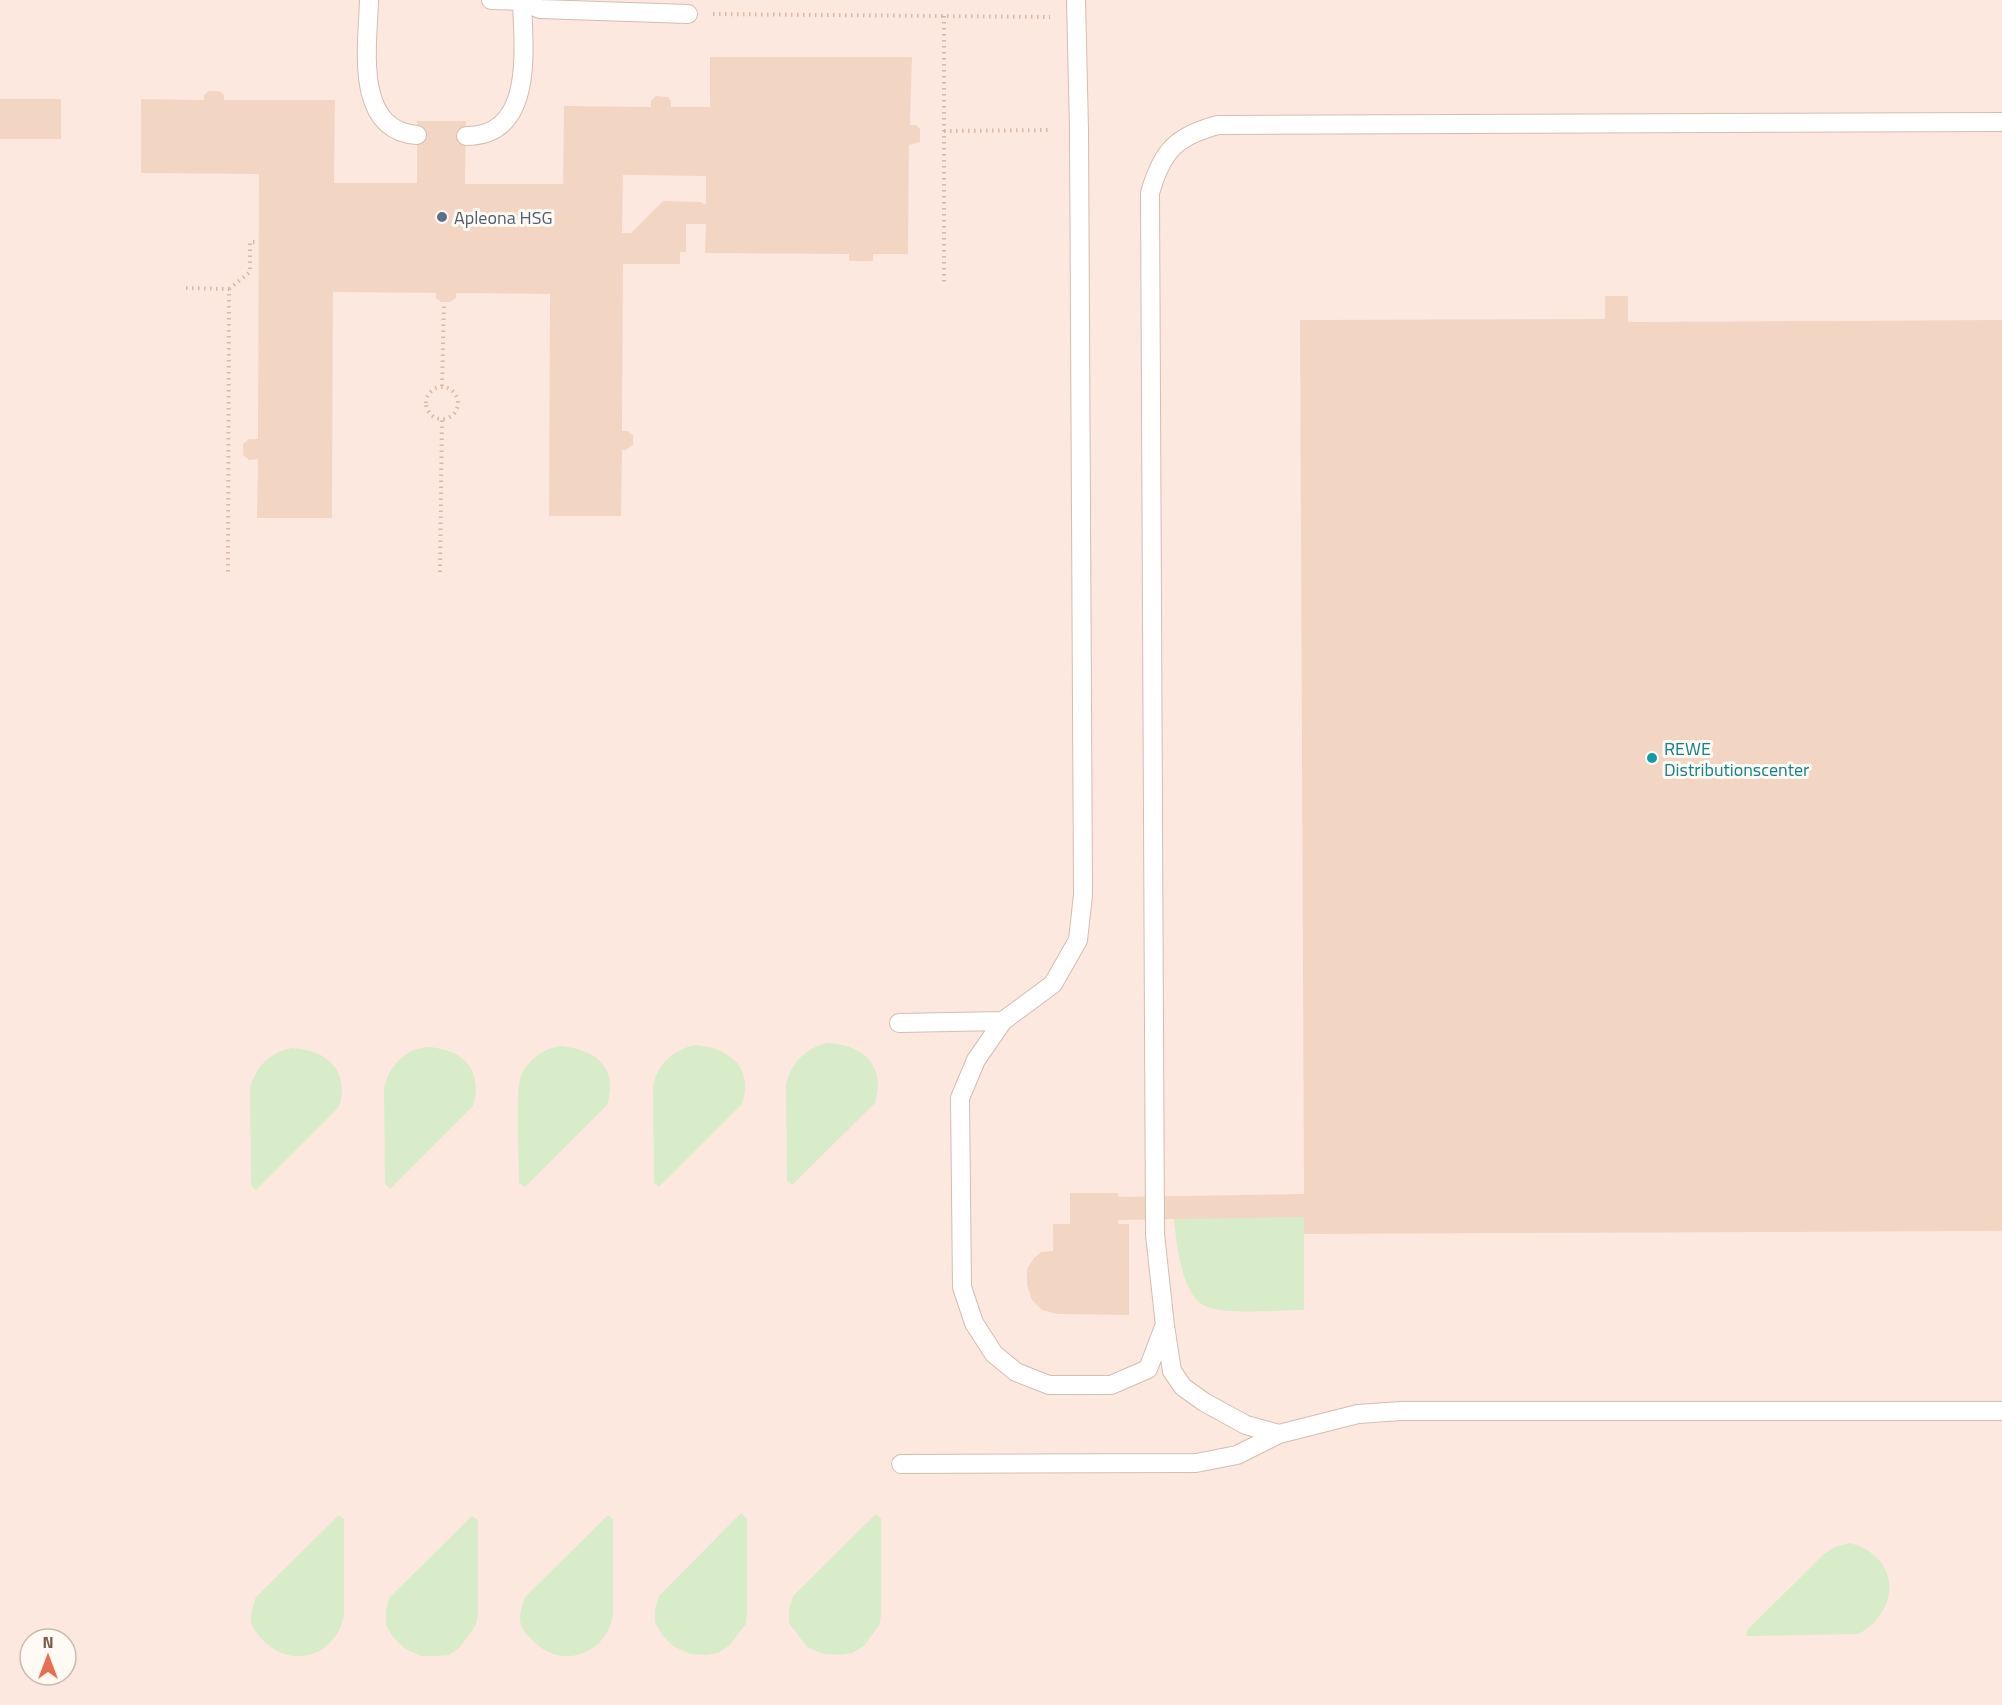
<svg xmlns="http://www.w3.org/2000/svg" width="2002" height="1705" font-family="'Titillium Web',sans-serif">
	<rect width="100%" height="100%" fill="#fdf6ec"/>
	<!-- commercial -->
	<path fill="#fde8e0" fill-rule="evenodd" d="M 0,0 L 2002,0 L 2002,1705 L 0,1705 ZM 30,1639 L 66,1639 L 66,1675 L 30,1675 Z"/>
	<!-- green -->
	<path fill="#d8ecc9" d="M 828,1043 C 864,1045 886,1066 875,1103 L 792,1185 L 787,1180 L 786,1085 C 791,1063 806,1047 828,1043 Z
		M 695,1045 C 730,1048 754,1067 742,1104 L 659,1187 L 654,1183 L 653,1087 C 657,1064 673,1050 695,1045 Z
		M 560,1046 C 596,1049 619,1068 607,1105 L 525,1187 L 519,1183 C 519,1162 515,1090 521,1075 C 529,1059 543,1049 560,1046 Z
		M 426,1047 C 462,1048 484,1069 473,1106 L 390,1189 L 385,1184 L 384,1088 C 389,1066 404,1050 426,1047 Z
		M 292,1048 C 327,1050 350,1070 339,1107 L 256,1190 L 251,1185 L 250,1089 C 254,1068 270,1052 292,1048 Z
		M 1304,1217 L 1304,1310 C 1280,1310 1221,1316 1203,1305 C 1181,1292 1176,1241 1174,1218 Z
		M 741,1513 L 747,1518 L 747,1614 L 746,1624 L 730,1645 L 718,1653 L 706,1655 L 690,1654 L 673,1646 L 662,1635 L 655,1622 L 655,1609 L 659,1596 Z
		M 876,1514 L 881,1519 L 881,1614 L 880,1624 L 864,1646 L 852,1653 L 840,1655 L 824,1654 L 807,1647 L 789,1623 L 789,1609 L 793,1596 Z
		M 339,1515 L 344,1519 L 344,1615 C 337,1655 292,1671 263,1640 C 259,1636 254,1630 252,1625 C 249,1616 253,1606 256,1597 Z
		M 608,1515 L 613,1519 L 613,1615 C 606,1655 561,1671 532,1640 C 528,1636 523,1630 521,1625 C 518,1616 522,1606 525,1597 Z
		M 472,1516 L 478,1520 L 478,1615 L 476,1625 L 460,1647 L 449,1655 L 436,1656 L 421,1656 L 404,1648 L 393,1637 L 386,1625 L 386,1611 L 389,1598 Z
		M 1850,1543 C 1901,1557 1901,1609 1859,1634 L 1746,1636 L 1747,1630 L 1824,1554 L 1835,1547 Z"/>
	<!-- building -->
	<path fill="#f3d5c3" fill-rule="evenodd" d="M 710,57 L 912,57 L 910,125 L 916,125 L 920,129 L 920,142 L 909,145 L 908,254 L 873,254 L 873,261 L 849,261 L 849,254 L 705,253 L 706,224 L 686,224 L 686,252 L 680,252 L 680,264 L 623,264 L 622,431 L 627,431 L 633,435 L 633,445 L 626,450 L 622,450 L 621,516 L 549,516 L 550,294 L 456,293 L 456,298 L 450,302 L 441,302 L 436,298 L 436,293 L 333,292 L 332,518 L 257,518 L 258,459 L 249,460 L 243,455 L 243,444 L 249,439 L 258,439 L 259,174 L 141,173 L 141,99 L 204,100 L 204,95 L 209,91 L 219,91 L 224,95 L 224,100 L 335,100 L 334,183 L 417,183 L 417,121 L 466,121 L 465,184 L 563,184 L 564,106 L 651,107 L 651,101 L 656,96 L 668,97 L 671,101 L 671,107 L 710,107 ZM 623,175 L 706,176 L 706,205 L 701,202 L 663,201 L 631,233 L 622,233 Z
		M 0,99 L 61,99 L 61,139 L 0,139 Z
		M 1605,296 L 1628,296 L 1628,322 L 2002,320 L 2002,1231 L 1304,1234 L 1304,1217 L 1118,1220 L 1118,1224 L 1129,1224 L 1129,1315 L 1058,1314 L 1042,1310 L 1032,1300 L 1027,1285 L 1027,1269 L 1034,1258 L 1041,1252 L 1053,1251 L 1053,1224 L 1070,1224 L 1070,1193 L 1118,1193 L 1118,1197 L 1304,1194 L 1300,320 L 1605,319 Z"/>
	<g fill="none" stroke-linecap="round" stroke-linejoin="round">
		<!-- lane casing -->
		<g stroke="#d1beb0" stroke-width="20">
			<path id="lane" d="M 369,0 C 368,44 353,130 417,135
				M 491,0 L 522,1 L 540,9 L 688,14
				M 1076,0 L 1079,130 L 1083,895 L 1078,940 L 1053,984 L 1003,1021 L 976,1060 L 960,1098 L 962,1287 L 974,1323 L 994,1354 L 1016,1372 L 1049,1385 L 1111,1385 L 1148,1369 L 1164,1327
				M 2002,122 L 1218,125 C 1176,136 1162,151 1150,193 L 1155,1234 L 1165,1326 L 1172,1371 L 1183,1387 L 1204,1402 L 1246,1425 L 1279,1434 L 1358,1414 L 1401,1411 L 2002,1411
				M 466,136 C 536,136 523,46 522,0
				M 899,1023 L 1003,1021
				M 901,1464 L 1196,1463 L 1237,1455 L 1279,1434"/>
		</g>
		<!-- path -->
		<path stroke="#d9b8a5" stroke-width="4" stroke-dasharray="1.5 4.5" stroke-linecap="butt" d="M 713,14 L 1050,17
			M 944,16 L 944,285
			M 944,131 L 1051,130
			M 186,288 L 229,289 L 228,573
			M 229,289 L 250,272 L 250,242 L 259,242
			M 442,386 L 444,302
			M426 403a16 16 0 1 1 32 0a16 16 0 1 1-32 0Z
			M 440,572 L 442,418"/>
		<!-- lane -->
		<use href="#lane" stroke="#fff" stroke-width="18"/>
	</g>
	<!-- markers -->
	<circle fill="#5c6f8a" stroke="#fffaf3" stroke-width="2" cx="442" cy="217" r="6"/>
	<circle fill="#0f9aa8" stroke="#fffaf3" stroke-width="2" cx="1652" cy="758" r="6"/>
	<g text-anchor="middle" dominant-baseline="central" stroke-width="6" stroke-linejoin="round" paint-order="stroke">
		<!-- service labels -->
		<g font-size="18" fill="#4e5e75" stroke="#fffaf3" text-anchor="start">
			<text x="454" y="217">Apleona HSG</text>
		</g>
		<!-- culture labels -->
		<g font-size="18" fill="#0d838f" stroke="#fffaf3" text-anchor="start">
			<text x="1664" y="748">REWE<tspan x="1664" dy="21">Distributionscenter</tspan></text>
		</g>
	</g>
	<!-- north arrow -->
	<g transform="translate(48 1657)"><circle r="28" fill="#fffaf3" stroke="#cabbb1" stroke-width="1.5"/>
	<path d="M0-4.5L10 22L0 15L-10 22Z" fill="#e76f51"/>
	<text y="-9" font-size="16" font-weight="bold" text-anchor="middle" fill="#7a5c4d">N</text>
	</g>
</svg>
